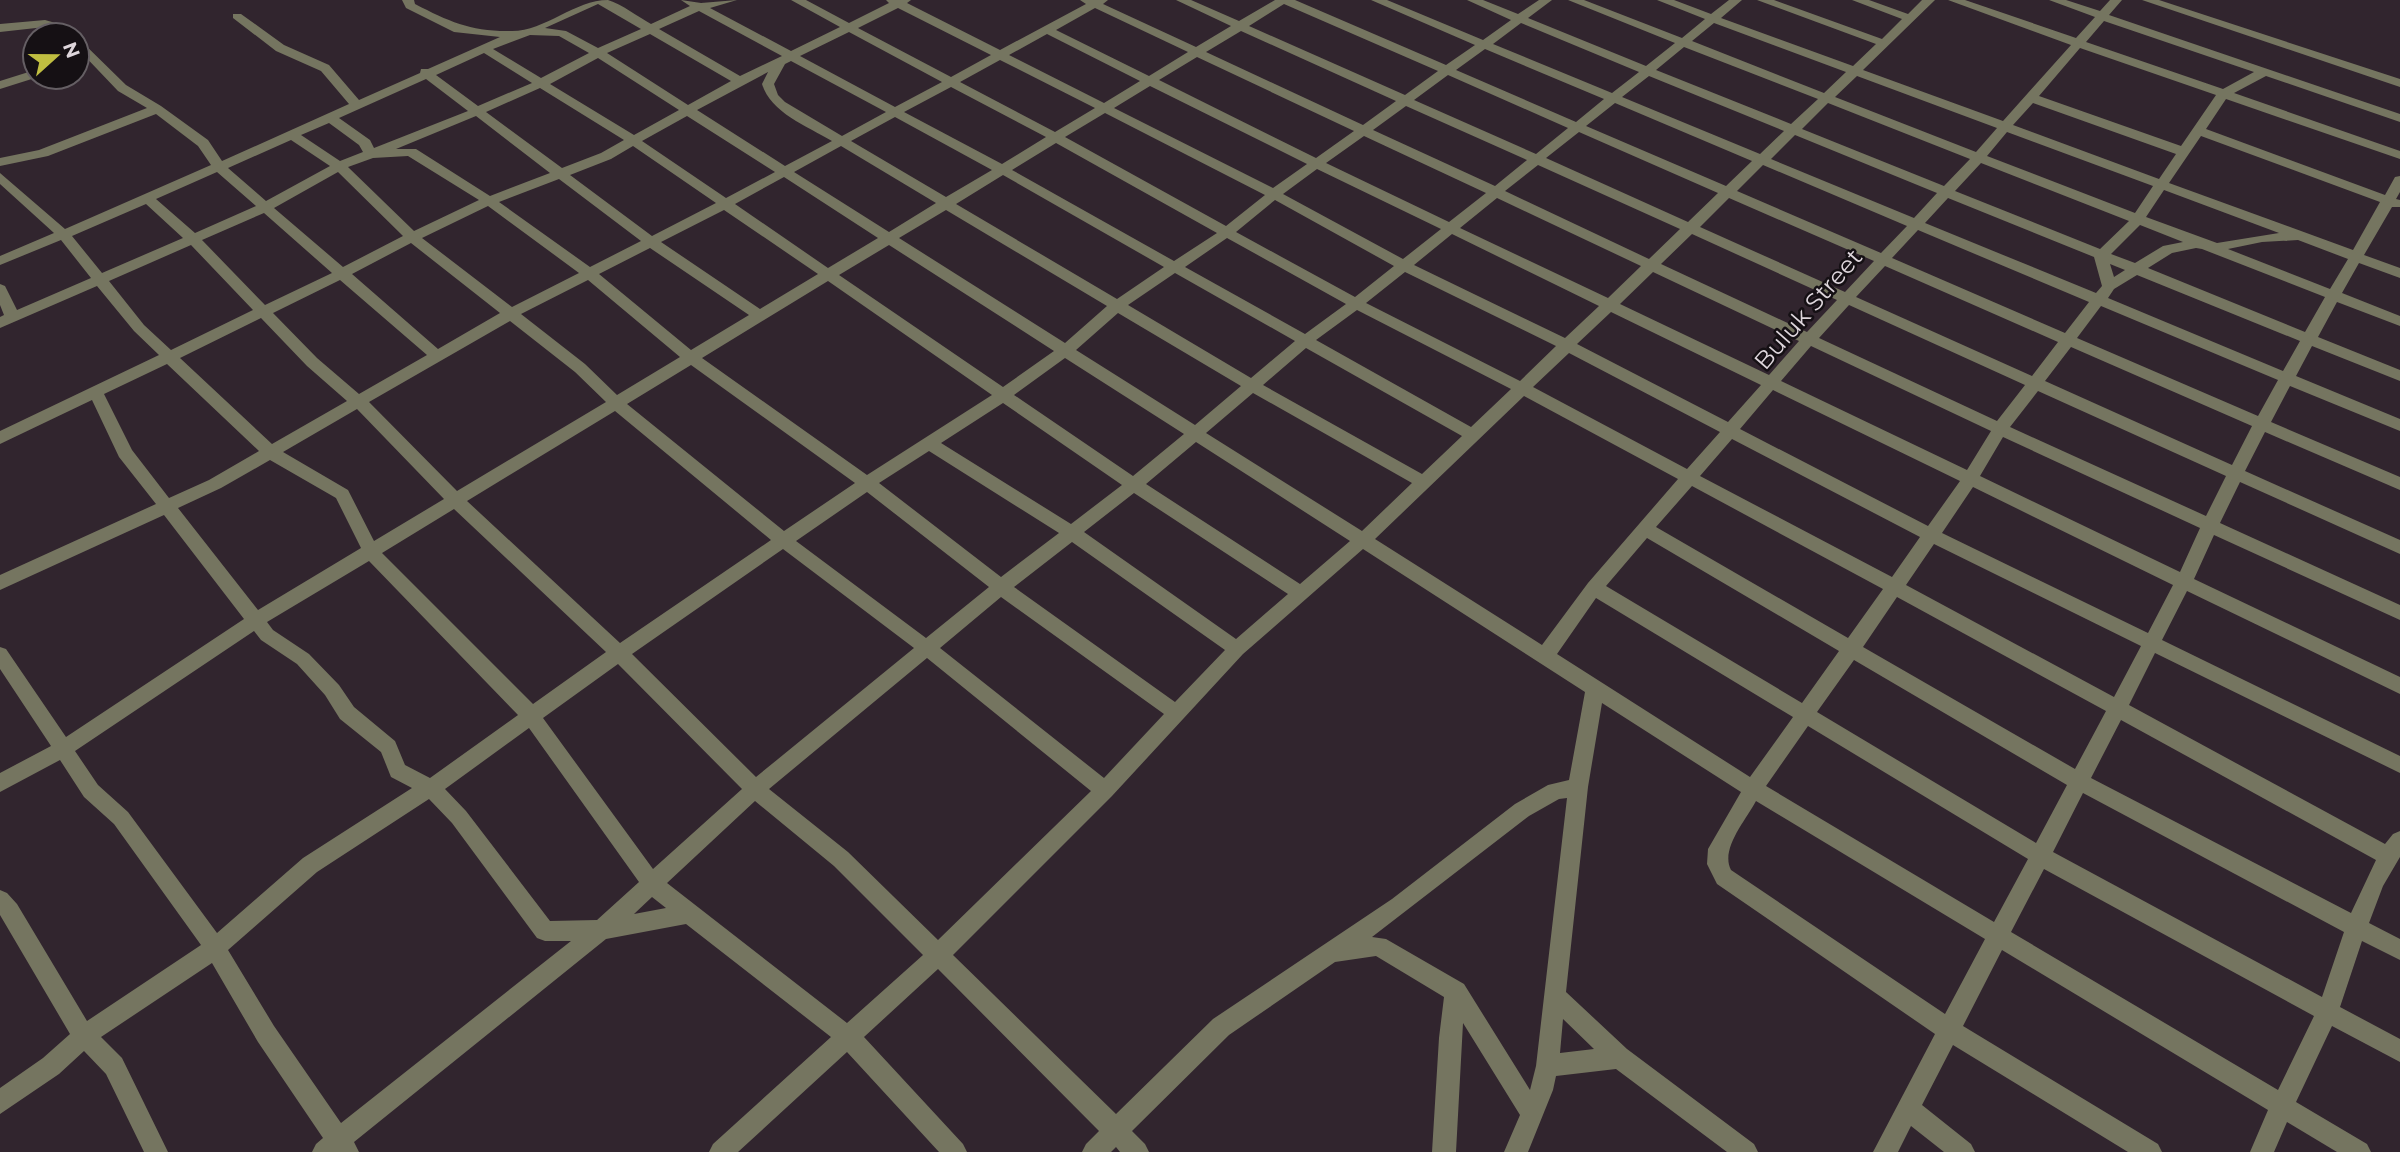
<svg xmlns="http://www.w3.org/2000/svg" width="2400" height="1152" font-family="Montserrat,sans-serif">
	<rect width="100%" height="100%" fill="#31252e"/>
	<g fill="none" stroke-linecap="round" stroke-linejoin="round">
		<!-- minor -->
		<path fill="#757560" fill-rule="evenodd" d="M 402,0 L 414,0 L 415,4 C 450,22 472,32 512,31 C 545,31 575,0 608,0 C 622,4 638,17 651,24 L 690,6 L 681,0 L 701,3 L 737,0 L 710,8 L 791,51 L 840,27 L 791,0 L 806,0 L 849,23 L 889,3 L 886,0 L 911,0 L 907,3 L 1000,50 L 1086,4 L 1080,0 L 1108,0 L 1103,4 L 1196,47 L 1231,26 L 1176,0 L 1191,0 L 1239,21 L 1275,0 L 1295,0 L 1446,65 L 1475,45 L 1371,0 L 1387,0 L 1483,40 L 1511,20 L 1467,0 L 1483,0 L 1518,14 L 1539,0 L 1552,0 L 1528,18 L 1646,66 L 1675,43 L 1568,0 L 1584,0 L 1682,38 L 1705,19 L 1657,0 L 1674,0 L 1711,14 L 1729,0 L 1742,0 L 1721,18 L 1853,66 L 1876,44 L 1757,0 L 1774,0 L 1882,39 L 1902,19 L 1852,0 L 1869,0 L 1908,14 L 1922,0 L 1935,0 L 1863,70 L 2003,121 L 2071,45 L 1948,0 L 1965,0 L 2076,38 L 2095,17 L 2049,0 L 2066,0 L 2100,11 L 2110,0 L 2122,0 L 2109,15 L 2400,114 L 2400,122 L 2266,76 L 2234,93 L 2400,151 L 2400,159 L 2226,99 L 2206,129 L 2385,195 L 2395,177 L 2400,176 L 2400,192 L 2396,199 L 2400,200 L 2400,207 L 2392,207 L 2364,255 L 2400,268 L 2400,278 L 2359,263 L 2342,293 L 2400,316 L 2400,326 L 2337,302 L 2318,337 L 2400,370 L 2400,381 L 2312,346 L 2296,376 L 2400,419 L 2400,431 L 2290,386 L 2271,422 L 2400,477 L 2400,490 L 2265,432 L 2245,471 L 2400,540 L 2400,554 L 2240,482 L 2220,523 L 2400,605 L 2400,620 L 2214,535 L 2194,579 L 2400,677 L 2400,694 L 2187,591 L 2162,640 L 2400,756 L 2400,773 L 2155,653 L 2129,705 L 2385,844 L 2393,834 L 2400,831 L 2400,857 L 2383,886 L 2369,923 L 2400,939 L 2400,960 L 2362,941 L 2340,1007 L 2400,1039 L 2400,1062 L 2332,1026 L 2296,1102 L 2367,1144 L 2371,1152 L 2337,1152 L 2287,1122 L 2274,1152 L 2250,1152 L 2268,1110 L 2002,950 L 1963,1026 L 2158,1144 L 2162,1152 L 2128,1152 L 1953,1045 L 1922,1105 L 1971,1144 L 1975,1152 L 1944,1152 L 1911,1126 L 1898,1152 L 1873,1152 L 1935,1034 L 1717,884 L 1707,864 L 1708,849 L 1741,792 L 1602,703 L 1588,787 L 1566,992 L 1627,1049 L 1754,1144 L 1758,1152 L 1727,1152 L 1616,1069 L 1556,1076 L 1553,1090 L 1528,1152 L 1504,1152 L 1520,1115 L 1463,1023 L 1456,1152 L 1432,1152 L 1439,1038 L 1444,997 L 1376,956 L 1335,962 L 1229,1035 L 1132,1131 L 1145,1144 L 1149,1152 L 1120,1152 L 1116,1147 L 1111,1152 L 1082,1152 L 1086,1144 L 1099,1131 L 938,969 L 864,1037 L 963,1144 L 967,1152 L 939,1152 L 847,1052 L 738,1152 L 709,1152 L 713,1144 L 831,1037 L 686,924 L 606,939 L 354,1142 L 359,1152 L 312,1152 L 316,1144 L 323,1138 L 258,1042 L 212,963 L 101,1037 L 122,1058 L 168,1152 L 144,1152 L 106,1074 L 84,1051 L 59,1074 L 0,1114 L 0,1088 L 43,1058 L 70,1034 L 0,915 L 0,890 L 7,893 L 17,904 L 87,1021 L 201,945 L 114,824 L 84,797 L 60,760 L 0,792 L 0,773 L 51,746 L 0,669 L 0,647 L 6,649 L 66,737 L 244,619 L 164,515 L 0,590 L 0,575 L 156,504 L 119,457 L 92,400 L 0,444 L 0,431 L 159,355 L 134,331 L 97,286 L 0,328 L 0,317 L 4,315 L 0,305 L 0,284 L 5,286 L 17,310 L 91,278 L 61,240 L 0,265 L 0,256 L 54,233 L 0,184 L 0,173 L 65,229 L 211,165 L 198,146 L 156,114 L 48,156 L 0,166 L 0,158 L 39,150 L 147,108 L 118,91 L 77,48 L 77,37 L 126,85 L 161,106 L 208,140 L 222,161 L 349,104 L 321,71 L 276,51 L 233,18 L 233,14 L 241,14 L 284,45 L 329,65 L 359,100 L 420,73 L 421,69 L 428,69 L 500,37 L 454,32 L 406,8 ZM 598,4 L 641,29 L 598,48 L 566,31 L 545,28 ZM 1284,4 L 1438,71 L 1405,95 L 1249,26 ZM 898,8 L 991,55 L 951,77 L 858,28 ZM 1095,8 L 1188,52 L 1149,76 L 1056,30 ZM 699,11 L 782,56 L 740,76 L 659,29 ZM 2104,21 L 2254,72 L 2223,89 L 2086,42 ZM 1521,23 L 1639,72 L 1612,93 L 1493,44 ZM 1714,23 L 1846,72 L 1824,93 L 1692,41 ZM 1241,31 L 1396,101 L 1363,125 L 1206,52 ZM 849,32 L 942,82 L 895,107 L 800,56 ZM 650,34 L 731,81 L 688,105 L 607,53 ZM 1047,34 L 1140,81 L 1104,103 L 1009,55 ZM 530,35 L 559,36 L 589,53 L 541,78 L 493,49 ZM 1684,47 L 1818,99 L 1791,124 L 1656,70 ZM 2080,48 L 2216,95 L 2181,146 L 2039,96 ZM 1485,49 L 1604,99 L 1576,122 L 1456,70 ZM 484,53 L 532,83 L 478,106 L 436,75 ZM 1197,57 L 1354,131 L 1316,158 L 1159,80 ZM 598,58 L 679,110 L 634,135 L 550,84 ZM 1000,60 L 1095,108 L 1055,132 L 960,82 ZM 791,61 L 886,112 L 842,136 L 785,102 L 778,95 L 774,84 L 785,64 ZM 768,72 L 762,84 C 771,113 807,126 832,141 L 785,166 L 697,110 ZM 1448,75 L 1568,128 L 1536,154 L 1414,100 ZM 1649,76 L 1784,131 L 1760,154 L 1622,97 ZM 1857,76 L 1997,128 L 1976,152 L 1835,97 ZM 426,79 L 468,111 L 374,148 L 370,140 L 339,118 ZM 1150,86 L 1307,164 L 1273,188 L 1114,108 ZM 951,87 L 1046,137 L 1002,164 L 904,112 ZM 540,88 L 624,140 L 601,153 L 562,168 L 486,112 ZM 1615,103 L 1752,161 L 1726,186 L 1586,126 ZM 1828,103 L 1970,159 L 1944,186 L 1802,129 ZM 2033,103 L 2176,154 L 2159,179 L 2013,125 ZM 1406,106 L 1527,160 L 1495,186 L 1373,130 ZM 1105,113 L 1265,195 L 1226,226 L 1065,137 ZM 476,116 L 550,173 L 490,196 L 416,149 L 396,149 ZM 687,116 L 775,172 L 726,198 L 642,141 ZM 895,117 L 992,170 L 946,197 L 851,141 ZM 329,123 L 359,145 L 363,152 L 340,161 L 301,135 ZM 1579,132 L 1718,193 L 1688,222 L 1546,158 ZM 2007,132 L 2153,186 L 2135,213 L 1987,156 ZM 1795,135 L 1937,193 L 1914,218 L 1771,159 ZM 1364,136 L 1486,193 L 1449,222 L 1326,163 ZM 2201,136 L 2380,202 L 2353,250 L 2169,183 ZM 291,140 L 330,166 L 266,201 L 228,168 ZM 1056,143 L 1217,233 L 1174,261 L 1012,170 ZM 633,146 L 716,203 L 652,236 L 570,175 L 611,159 ZM 841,146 L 936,203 L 889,232 L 794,172 ZM 408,156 L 479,200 L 414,231 L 348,167 L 373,158 ZM 1981,163 L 2129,221 L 2100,249 L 1955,191 ZM 1538,165 L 1680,229 L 1649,259 L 1505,191 ZM 1763,165 L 1907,226 L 1881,253 L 1737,191 ZM 1317,169 L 1441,229 L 1403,259 L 1283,194 ZM 217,172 L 256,206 L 195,233 L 156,199 ZM 338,172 L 403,236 L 343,267 L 274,208 ZM 1003,175 L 1164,267 L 1117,299 L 956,204 ZM 784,177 L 878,238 L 828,268 L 735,204 ZM 559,179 L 641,241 L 590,267 L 499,202 ZM 2164,190 L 2279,233 L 2217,243 L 2146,217 ZM 1497,198 L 1641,266 L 1608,298 L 1460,228 ZM 1729,198 L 1874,261 L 1845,292 L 1700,227 ZM 1948,198 L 2094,257 L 2102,286 L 2096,293 L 1925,223 ZM 1275,200 L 1394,266 L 1355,297 L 1236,232 ZM 146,204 L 183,238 L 102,273 L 72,236 ZM 488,206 L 579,273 L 512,307 L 422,238 ZM 724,210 L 818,274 L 760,309 L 661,242 ZM 946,210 L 1107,306 L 1065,343 L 899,238 ZM 264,213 L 332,273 L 265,305 L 202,240 ZM 2140,225 L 2183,242 L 2163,246 L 2135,263 L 2111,254 ZM 1918,230 L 2089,302 L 2065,333 L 1892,258 ZM 1452,234 L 1599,306 L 1565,338 L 1414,265 ZM 1692,234 L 1837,300 L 1807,332 L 1661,264 ZM 1227,238 L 1346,304 L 1305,334 L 1185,267 ZM 2298,240 L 2348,259 L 2330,289 L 2228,249 L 2262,242 ZM 411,243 L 500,313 L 438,349 L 352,274 ZM 191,245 L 253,310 L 171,350 L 144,325 L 109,281 ZM 889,245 L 1054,351 L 1003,387 L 839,275 ZM 650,248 L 749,315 L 691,350 L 599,274 ZM 2196,248 L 2202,249 L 2325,297 L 2305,332 L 2148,268 L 2172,253 ZM 2110,264 L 2125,270 L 2114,277 ZM 1885,266 L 2058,342 L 2032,376 L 1856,297 ZM 1405,272 L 1556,346 L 1520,381 L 1366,303 ZM 1653,272 L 1799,341 L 1769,375 L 1620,304 ZM 1175,273 L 1295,341 L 1251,378 L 1128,305 ZM 2137,275 L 2300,341 L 2283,371 L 2108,298 L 2114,289 ZM 340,280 L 427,355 L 359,394 L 317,358 L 273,313 ZM 588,280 L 680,357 L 617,395 L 585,364 L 521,314 ZM 828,281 L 992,395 L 867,475 L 702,358 ZM 1849,305 L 2025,385 L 1997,421 L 1819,338 ZM 2101,306 L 2278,380 L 2258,416 L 2077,338 ZM 1357,310 L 1511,389 L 1471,427 L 1316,340 ZM 1611,312 L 1761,385 L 1728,422 L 1577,344 ZM 1118,313 L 1241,386 L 1195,425 L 1076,350 ZM 261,318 L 307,366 L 347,401 L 272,444 L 180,358 ZM 510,321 L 575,372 L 606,402 L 457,491 L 369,402 ZM 1811,346 L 1991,431 L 1967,470 L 1781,381 ZM 2071,347 L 2252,426 L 2232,465 L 2045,381 ZM 1306,348 L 1462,436 L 1422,474 L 1263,385 ZM 1569,353 L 1720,432 L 1687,469 L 1533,387 ZM 1065,358 L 1184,434 L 1133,476 L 1014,395 ZM 167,364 L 259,451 L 209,480 L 169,498 L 132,450 L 104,394 ZM 691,365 L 855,483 L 784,531 L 627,404 ZM 1773,390 L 1960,481 L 1928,526 L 1740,429 ZM 2038,391 L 2226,476 L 2206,516 L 2010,427 ZM 1253,393 L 1412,483 L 1362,531 L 1206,433 ZM 1524,396 L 1678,479 L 1588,583 L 1542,645 L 1375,539 ZM 1003,403 L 1122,485 L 1071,524 L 941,443 ZM 357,409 L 444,499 L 374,541 L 348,490 L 283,452 ZM 615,411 L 771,540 L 620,643 L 467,501 ZM 2003,437 L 2200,528 L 2180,572 L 1980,476 ZM 1732,439 L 1920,537 L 1892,577 L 1700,476 ZM 1196,442 L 1350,541 L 1300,584 L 1146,484 ZM 929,451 L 1059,533 L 1001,577 L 879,483 ZM 270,460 L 336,498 L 361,548 L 258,610 L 178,508 L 221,488 ZM 1692,486 L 1883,589 L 1848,638 L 1656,527 ZM 1973,487 L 2173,585 L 2148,633 L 1942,533 ZM 867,492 L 989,587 L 926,638 L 796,541 ZM 1134,493 L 1288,594 L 1236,639 L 1084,532 ZM 454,509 L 606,652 L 533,704 L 382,553 ZM 1647,538 L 1839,651 L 1802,703 L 1606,586 ZM 1072,542 L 1225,650 L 1175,702 L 1014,587 ZM 1934,544 L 2141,646 L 2114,697 L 1906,585 ZM 783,549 L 914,648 L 756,777 L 632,654 ZM 1363,549 L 1585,692 L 1569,780 L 1548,785 L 1515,804 L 1392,899 L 1213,1019 L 1116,1114 L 953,955 L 1112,796 L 1243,654 ZM 369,561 L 518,715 L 430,778 L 405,765 L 395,741 L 354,707 L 339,685 L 309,654 L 273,630 L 267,622 ZM 1001,597 L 1164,714 L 1104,778 L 940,648 ZM 1897,597 L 2106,711 L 2075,769 L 1863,647 ZM 1596,598 L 1793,717 L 1750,777 L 1557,654 ZM 254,631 L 261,640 L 297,664 L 325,695 L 340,719 L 381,752 L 391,777 L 412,788 L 303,858 L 217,933 L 128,812 L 98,785 L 75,751 ZM 927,658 L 1091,791 L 938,940 L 848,852 L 769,789 ZM 1854,660 L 2067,785 L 2036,843 L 1817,712 ZM 618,664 L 742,789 L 653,869 L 543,718 ZM 2121,720 L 2376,860 L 2351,913 L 2091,778 ZM 1808,726 L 2028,859 L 1994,922 L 1766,786 ZM 529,728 L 639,882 L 597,920 L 550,921 L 466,811 L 445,789 ZM 2083,793 L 2344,932 L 2322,997 L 2053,852 ZM 1567,798 L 1536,1066 L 1530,1090 L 1464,984 L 1386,939 L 1372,937 L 1529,816 L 1559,799 ZM 429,799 L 452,823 L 537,938 L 545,941 L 571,941 L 341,1123 L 274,1026 L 228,950 L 317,872 ZM 755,801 L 834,866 L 923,955 L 847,1023 L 667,883 ZM 1756,801 L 1985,939 L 1945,1014 L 1731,870 C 1720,849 1746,820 1756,801 ZM 2044,869 L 2314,1016 L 2278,1090 L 2011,932 ZM 652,897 L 666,908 L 634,914 ZM 1563,1019 L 1594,1049 L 1560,1053 Z
			M 2142,0 L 2159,0 L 2400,79 L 2400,87 Z
			M 45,20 L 66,26 L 76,35 L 62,35 L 45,27 L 0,32 L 0,24 Z
			M 35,70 L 35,77 L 38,77 L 0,89 L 0,81 Z"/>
	</g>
	<g text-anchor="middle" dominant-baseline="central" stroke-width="5" stroke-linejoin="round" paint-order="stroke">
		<!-- street labels -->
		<g font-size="24" fill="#ded6dc" stroke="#151014">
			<text transform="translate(1808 309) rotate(-49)">Buluk Street</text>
		</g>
	</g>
	<!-- north arrow -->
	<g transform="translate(56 56) rotate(69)"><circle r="33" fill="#151014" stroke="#655f64" stroke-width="2"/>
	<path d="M0-5L12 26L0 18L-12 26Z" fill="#c0be41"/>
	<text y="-10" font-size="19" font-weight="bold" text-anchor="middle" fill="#ded6dc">N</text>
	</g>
</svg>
